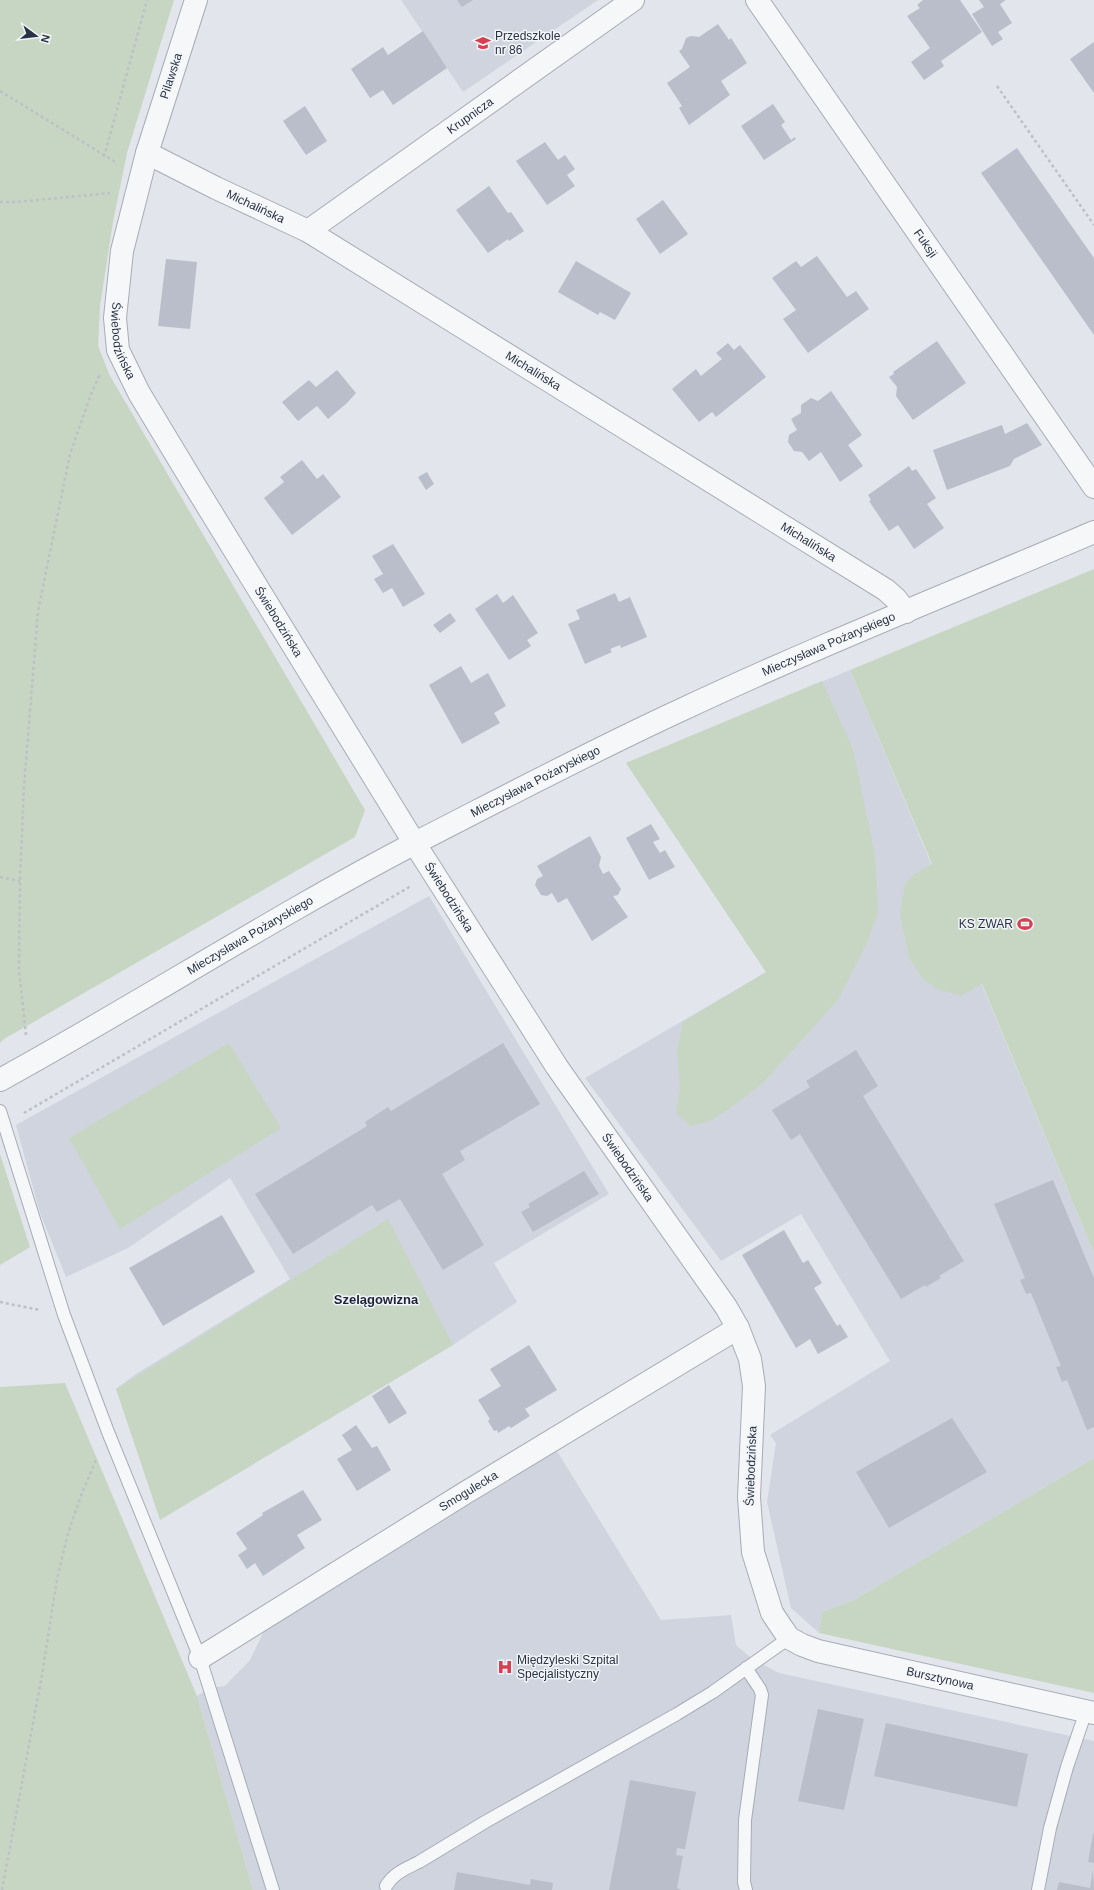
<svg xmlns="http://www.w3.org/2000/svg" width="1094" height="1890" font-family="Helvetica,sans-serif">
	<rect width="100%" height="100%" fill="#e2e5eb"/>
	<!-- built -->
	<path fill="#d0d4de" d="M 401,0 L 598,0 L 463,92 Z
		M 850,670 L 1094,1253 L 1094,1458 L 854,1600 L 822,1612 L 819,1633 L 791,1608 L 767,1502 L 776,1443 L 770,1435 L 890,1361 L 801,1214 L 721,1261 L 585,1078 L 766,972 L 626,763 Z
		M 429,896 L 609,1194 L 494,1263 L 517,1302 L 453,1345 L 338,1411 L 120,1397 L 116,1389 L 136,1374 L 290,1279 L 230,1178 L 128,1248 L 66,1277 L 40,1213 L 16,1125 Z
		M 557,1451 L 661,1620 L 731,1615 L 736,1645 L 751,1658 L 779,1673 L 1094,1741 L 1094,1890 L 253,1890 L 197,1696 L 210,1688 L 225,1686 L 250,1660 L 264,1631 Z"/>
	<!-- green -->
	<path fill="#c7d6c3" d="M 0,0 L 174,0 L 127,153 L 113,222 L 100,306 L 98,346 L 110,376 L 365,810 L 355,837 L 4,1039 L 0,1043 Z
		M 1094,569 L 1094,1253 L 982,984 L 961,996 L 937,989 L 922,978 L 909,958 L 900,913 L 905,884 L 914,874 L 932,864 L 850,670 Z
		M 822,681 L 853,749 L 875,855 L 878,913 L 867,943 L 838,1000 L 763,1083 L 736,1104 L 710,1121 L 690,1126 L 676,1113 L 680,1087 L 677,1052 L 683,1022 L 766,972 L 626,763 Z
		M 229,1043 L 281,1128 L 120,1229 L 69,1138 Z
		M 0,1154 L 30,1247 L 0,1265 Z
		M 388,1219 L 453,1345 L 160,1520 L 116,1389 Z
		M 65,1383 L 197,1696 L 253,1890 L 0,1890 L 0,1387 Z
		M 1094,1458 L 1094,1693 L 819,1633 L 822,1612 L 854,1600 Z"/>
	<!-- building -->
	<path fill="#b9beca" d="M 457,0 L 473,0 L 462,7 Z
		M 923,0 L 960,0 L 982,32 L 941,61 L 944,66 L 924,80 L 911,62 L 930,48 L 907,16 L 920,8 L 917,5 Z
		M 979,0 L 1006,0 L 1000,4 L 1012,23 L 998,32 L 1003,39 L 992,46 L 972,14 L 984,7 Z
		M 718,24 L 729,40 L 731,38 L 747,63 L 721,81 L 730,95 L 689,125 L 679,108 L 682,106 L 667,83 L 690,67 L 679,51 L 682,49 L 686,38 L 691,36 L 699,37 Z
		M 423,31 L 447,68 L 393,105 L 383,90 L 370,98 L 351,69 L 383,47 L 388,55 Z
		M 1094,42 L 1094,93 L 1070,59 Z
		M 773,104 L 785,122 L 781,125 L 791,140 L 795,137 L 796,139 L 764,160 L 741,126 Z
		M 305,106 L 327,141 L 306,155 L 283,121 Z
		M 545,142 L 558,160 L 565,155 L 575,169 L 567,175 L 575,186 L 547,205 L 516,161 Z
		M 1017,148 L 1094,258 L 1094,335 L 981,173 Z
		M 489,186 L 508,213 L 511,212 L 524,231 L 509,241 L 508,239 L 488,253 L 456,210 Z
		M 663,200 L 688,234 L 660,254 L 636,219 Z
		M 817,256 L 847,297 L 856,291 L 869,309 L 808,353 L 783,319 L 796,310 L 772,278 L 796,261 L 801,267 Z
		M 166,259 L 197,262 L 190,329 L 158,326 Z
		M 576,261 L 631,293 L 615,320 L 600,312 L 598,315 L 558,292 Z
		M 937,341 L 966,383 L 913,420 L 896,396 L 897,387 L 889,377 L 894,374 L 893,372 Z
		M 728,343 L 734,350 L 740,345 L 766,377 L 716,417 L 712,412 L 699,422 L 672,389 L 696,369 L 701,376 L 722,359 L 716,353 Z
		M 337,370 L 356,393 L 347,403 L 328,419 L 317,406 L 298,421 L 282,402 L 309,380 L 316,387 Z
		M 831,391 L 862,435 L 848,445 L 863,466 L 840,482 L 821,452 L 809,461 L 802,452 L 794,451 L 788,442 L 789,435 L 797,430 L 791,419 L 801,413 L 801,405 L 811,398 L 818,401 Z
		M 1027,423 L 1042,445 L 1014,459 L 1010,466 L 947,490 L 933,450 L 1002,425 L 1005,434 Z
		M 302,460 L 317,479 L 323,474 L 341,497 L 292,535 L 264,498 L 284,482 L 280,477 Z
		M 909,466 L 912,471 L 916,469 L 936,498 L 927,504 L 944,528 L 914,549 L 898,525 L 889,531 L 869,501 L 871,500 L 868,495 Z
		M 427,472 L 434,484 L 426,490 L 418,477 Z
		M 393,544 L 425,594 L 403,607 L 392,588 L 383,593 L 374,579 L 383,574 L 372,556 Z
		M 615,593 L 619,602 L 630,597 L 647,637 L 621,648 L 620,645 L 610,649 L 612,652 L 585,664 L 568,624 L 580,619 L 576,610 Z
		M 497,594 L 503,603 L 513,595 L 538,633 L 527,640 L 531,646 L 509,660 L 475,609 Z
		M 450,613 L 456,621 L 440,633 L 433,625 Z
		M 461,666 L 471,683 L 488,673 L 506,706 L 494,713 L 500,723 L 462,744 L 429,685 Z
		M 651,824 L 660,839 L 653,842 L 660,853 L 665,850 L 675,867 L 649,880 L 626,838 Z
		M 590,836 L 601,857 L 599,866 L 603,874 L 609,871 L 621,889 L 618,895 L 613,896 L 628,917 L 592,941 L 567,898 L 558,903 L 552,893 L 547,896 L 541,895 L 535,885 L 537,879 L 543,876 L 537,866 Z
		M 503,1043 L 540,1104 L 460,1151 L 465,1160 L 442,1174 L 484,1245 L 443,1270 L 400,1199 L 377,1212 L 372,1205 L 293,1254 L 255,1194 L 367,1126 L 365,1122 L 388,1107 L 391,1111 Z
		M 856,1050 L 878,1086 L 863,1096 L 964,1261 L 939,1276 L 941,1278 L 926,1287 L 925,1285 L 901,1299 L 800,1134 L 791,1140 L 772,1110 L 810,1087 L 806,1081 Z
		M 584,1171 L 599,1194 L 533,1232 L 521,1212 L 530,1207 L 528,1204 Z
		M 1053,1180 L 1094,1278 L 1094,1427 L 1087,1430 L 1067,1380 L 1062,1382 L 1056,1367 L 1061,1366 L 1031,1293 L 1026,1294 L 1020,1280 L 1025,1278 L 994,1204 Z
		M 222,1215 L 255,1272 L 163,1326 L 129,1268 Z
		M 784,1230 L 803,1263 L 808,1260 L 822,1283 L 814,1288 L 837,1326 L 840,1324 L 848,1337 L 818,1354 L 810,1339 L 796,1348 L 742,1255 Z
		M 529,1345 L 557,1390 L 525,1409 L 530,1416 L 511,1428 L 509,1426 L 498,1433 L 497,1430 L 494,1431 L 488,1421 L 490,1419 L 478,1400 L 501,1386 L 490,1369 Z
		M 389,1385 L 407,1413 L 389,1424 L 372,1396 Z
		M 952,1418 L 987,1472 L 889,1528 L 856,1472 Z
		M 356,1425 L 372,1448 L 377,1446 L 391,1470 L 357,1491 L 337,1459 L 352,1450 L 342,1435 Z
		M 303,1490 L 322,1520 L 297,1535 L 305,1548 L 263,1576 L 255,1563 L 247,1569 L 238,1555 L 247,1549 L 236,1533 L 263,1515 L 262,1513 Z
		M 818,1709 L 864,1719 L 844,1810 L 798,1801 Z
		M 886,1723 L 1028,1754 L 1017,1807 L 874,1776 Z
		M 630,1780 L 696,1792 L 685,1849 L 677,1848 L 676,1855 L 683,1856 L 677,1888 L 682,1890 L 609,1890 Z
		M 1093,1834 L 1094,1834 L 1094,1863 L 1088,1862 Z
		M 1093,1869 L 1094,1890 L 1057,1890 L 1059,1882 L 1090,1888 Z
		M 457,1872 L 530,1885 L 531,1879 L 553,1883 L 552,1890 L 454,1890 Z"/>
	<g fill="none" stroke-linecap="round" stroke-linejoin="round">
		<!-- service casing -->
		<g stroke="#a7acb6" stroke-width="14">
			<path id="service" d="M 0,1111 L 64,1315 L 108,1432 L 200,1658 L 273,1890
				M 386,1886 C 394,1873 405,1869 419,1862 L 485,1822 L 677,1714 L 713,1692 L 789,1638
				M 746,1890 L 744,1882 L 745,1820 L 762,1695 L 760,1689 L 746,1668
				M 1038,1890 L 1050,1828 L 1067,1767 L 1086,1711"/>
		</g>
		<!-- minor casing -->
		<g stroke="#a7acb6" stroke-width="24">
			<g id="minor">
				<path id="s1" d="M 196,0 L 147,153 L 122,251 L 115,318 L 118,350 L 139,393 L 192,481 L 415,844 L 557,1067 L 726,1307 L 738,1328 L 750,1359 L 754,1386 L 749,1497 L 753,1552 L 772,1613 L 780,1625 L 789,1638 L 802,1645 L 818,1651 L 1094,1713"/>
				<path id="s2" d="M 757,0 L 1094,487"/>
				<path id="s3" d="M 147,153 L 216,188 L 308,231 L 886,590 L 896,599 L 906,612"/>
				<path id="s4" d="M 308,231 L 633,0"/>
				<path id="s5" d="M 0,1080 C 140,1003 275,916 417,842 C 505,797 592,751 681,710 C 817,646 956,591 1094,532"/>
				<path id="s6" d="M 200,1658 L 465,1493 L 738,1328"/>
			</g>
		</g>
		<!-- path -->
		<path stroke="#bcc0c7" stroke-width="2.5" stroke-dasharray="3 3" stroke-linecap="butt" d="M 997,86 L 1094,225
			M 0,91 L 117,163
			M 104,157 L 147,0
			M 0,202 L 17,202 L 110,193
			M 0,877 L 20,881
			M 26,1035 L 19,969 L 20,881 L 24,787 L 38,611 L 70,454 L 91,394 L 100,374
			M 24,1113 L 411,886
			M 0,1302 L 40,1310
			M 2,1890 L 42,1675 L 57,1579 L 68,1533 L 82,1493 L 96,1460"/>
		<!-- service -->
		<use href="#service" stroke="#f5f7f9" stroke-width="12"/>
		<!-- minor -->
		<use href="#minor" stroke="#f5f7f9" stroke-width="22"/>
	</g>
	<!-- icons -->
	<defs>
		<g id="school-bare" transform="scale(1.2)"><path d="M0-5L7-2L0 1L-7-2ZM-4 1L0 2.5L4 1V4Q0 6-4 4Z" fill="#d74051" stroke="#f2f5f8" stroke-width="2.5" paint-order="stroke"/></g>
		<g id="stadium-bare" transform="scale(1.2)"><path d="M0-5a6.5 5 0 1 0 0 10a6.5 5 0 1 0 0-10ZM-3.5-1.8h7v3.6h-7Z" fill="#d74051" stroke="#f2f5f8" stroke-width="2.5" paint-order="stroke"/></g>
		<g id="hospital-bare" transform="scale(1.2)"><path d="M-5-5h3v3.5h4V-5h3V5h-3V1.5h-4V5h-3Z" fill="#d74051" stroke="#f2f5f8" stroke-width="2.5" paint-order="stroke"/></g>
	</defs>
	<g fill-rule="evenodd">
		<use href="#school-bare" x="483" y="43"/>
		<use href="#stadium-bare" x="1025" y="924"/>
		<use href="#hospital-bare" x="505" y="1667"/>
	</g>
	<g text-anchor="middle" dominant-baseline="central" stroke-width="3" stroke-linejoin="round" paint-order="stroke">
		<!-- poi labels -->
		<g font-size="12" fill="#293245" stroke="#f2f5f8" text-anchor="start">
			<text x="495" y="36">Przedszkole<tspan x="495" dy="14">nr 86</tspan></text>
			<text x="1013" y="924" text-anchor="end">KS ZWAR</text>
			<text x="517" y="1660">Międzyleski Szpital<tspan x="517" dy="14">Specjalistyczny</tspan></text>
		</g>
		<!-- street labels -->
		<g font-size="12" fill="#293245" stroke="#f2f5f8">
			<text transform="translate(171 76) rotate(-72)">Pilawska</text>
			<text stroke="none"><textPath href="#s4" startOffset="199">Krupnicza</textPath></text>
			<text stroke="none"><textPath href="#s3" startOffset="121">Michalińska</textPath></text>
			<text stroke="none"><textPath href="#s2" startOffset="296">Fuksji</textPath></text>
			<text stroke="none"><textPath href="#s1" startOffset="353">Świebodzińska</textPath></text>
			<text stroke="none"><textPath href="#s3" startOffset="444">Michalińska</textPath></text>
			<text stroke="none"><textPath href="#s3" startOffset="768">Michalińska</textPath></text>
			<text stroke="none"><textPath href="#s1" startOffset="677">Świebodzińska</textPath></text>
			<text stroke="none"><textPath href="#s5" startOffset="937">Mieczysława Pożaryskiego</textPath></text>
			<text stroke="none"><textPath href="#s5" startOffset="613">Mieczysława Pożaryskiego</textPath></text>
			<text stroke="none"><textPath href="#s1" startOffset="1001">Świebodzińska</textPath></text>
			<text stroke="none"><textPath href="#s5" startOffset="289">Mieczysława Pożaryskiego</textPath></text>
			<text stroke="none"><textPath href="#s1" startOffset="1325">Świebodzińska</textPath></text>
			<text transform="translate(751 1466) rotate(-88)">Świebodzińska</text>
			<text stroke="none"><textPath href="#s6" startOffset="316">Smogulecka</textPath></text>
			<text stroke="none"><textPath href="#s1" startOffset="1998">Bursztynowa</textPath></text>
		</g>
		<!-- neighbourhood labels -->
		<g font-size="13" font-weight="bold" fill="#1b2336" stroke="#f2f5f8">
			<text x="376" y="1299">Szelągowizna</text>
		</g>
	</g>
	<!-- north arrow -->
	<g transform="translate(36 36) rotate(105)" stroke="#f2f5f8" stroke-width="3" paint-order="stroke">
	<path d="M0-3L7 15L0 10L-7 15Z" fill="#293245"/>
	<text y="-6" font-size="11" font-weight="bold" text-anchor="middle" fill="#293245">N</text>
	</g>
</svg>
